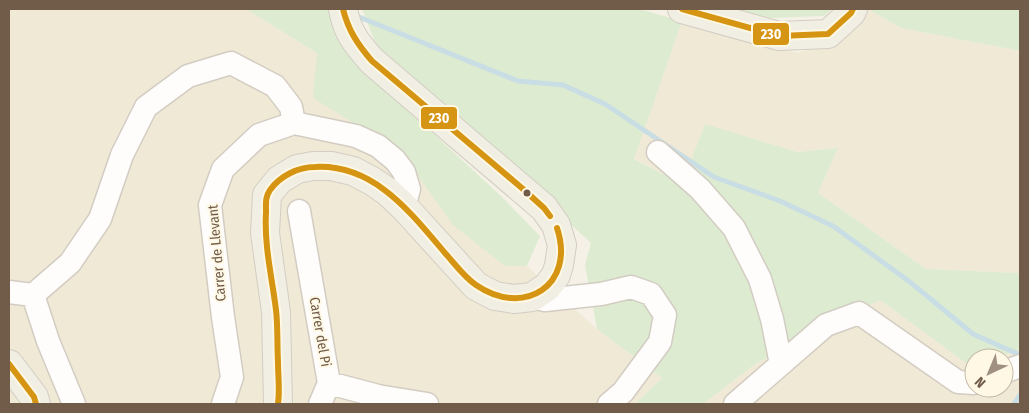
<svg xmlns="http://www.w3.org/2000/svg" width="1029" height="413" font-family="'Fira Sans Condensed',sans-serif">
	<rect width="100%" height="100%" fill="#f5f1e6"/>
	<!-- residential -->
	<path fill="#f0e9d6" d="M 9,9 L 246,9 L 317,53 L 401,152 L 505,266 L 527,266 L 597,329 L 662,378 L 635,404 L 9,404 Z
		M 868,9 L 901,28 L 1020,51 L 1020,273 L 926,269 L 818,193 L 838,148 L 797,152 L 705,125 L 682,185 L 634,158 L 682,21 L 798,53 L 840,36 Z
		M 880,300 L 970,366 L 974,365 L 974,388 L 1004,388 L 1004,358 L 995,358 L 1020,350 L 1020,404 L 703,404 L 755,364 Z"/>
	<!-- green -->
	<path fill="#ddecd1" d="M 246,9 L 345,9 L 347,54 L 501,196 L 540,236 L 527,266 L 505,266 L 453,225 L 401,152 L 313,98 L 317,53 Z
		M 362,9 L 639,9 L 682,21 L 634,159 L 682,184 L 705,124 L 797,152 L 838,148 L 818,193 L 926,269 L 1020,273 L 1020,350 L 995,358 L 974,358 L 974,365 L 970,366 L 880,300 L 755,364 L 703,404 L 635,404 L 662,378 L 597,329 L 585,265 L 591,243 L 377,47 Z
		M 734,9 L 832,9 L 824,16 L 768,18 Z
		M 868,9 L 1020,9 L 1020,51 L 901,28 Z"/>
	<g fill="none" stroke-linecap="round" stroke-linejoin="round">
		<!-- stream -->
		<path stroke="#c9dee4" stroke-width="5" d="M 354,15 L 518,81 L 563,85 L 605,104 L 714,177 L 780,201 L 833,226 L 910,282 L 973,334 L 1020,355
			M 1014,404 L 1020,395"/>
		<!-- minor casing -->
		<g stroke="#d3ccc2" stroke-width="25">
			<path id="minor" d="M 658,152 L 700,189 L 734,228 L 760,279 L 772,319 L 781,364
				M 299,211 L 329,383 L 378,396 L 427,404
				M 9,292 L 33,295
				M 33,295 L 70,263 L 100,219 L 122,155 L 146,107 L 188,76 L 231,63 L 275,86 L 291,107 L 294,123
				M 33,295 L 48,341 L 74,404
				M 532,297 L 545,300 L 601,294 L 631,287 L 651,294 L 665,315 L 660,342 L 623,392 L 609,404
				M 1004,372 L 1020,366
				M 223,404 L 232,377 L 223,317 L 210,205 L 223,169 L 259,135 L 294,123 L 356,136 L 378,146 L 395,160 L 404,172 L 409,189 L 404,207
				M 320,404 L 329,383
				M 735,404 L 826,325 L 859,313 L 958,382 L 974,383"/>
		</g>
		<!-- major casing -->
		<g stroke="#d3cdc4" stroke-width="30">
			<path id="major" d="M 682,9 L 779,36 L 828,34 L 851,13 L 853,9
				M 9,364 L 34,397 L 36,404
				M 278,404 L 276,312 L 265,233 L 267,195 L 279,180 L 297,169 L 313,166 L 331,166 L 353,171 L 372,181 L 388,192 L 404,207 L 476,286 L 495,296 L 514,299 L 532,297 L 547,287 L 556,275 L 559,265 L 562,245 L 556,225 L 544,208 L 372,61 C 356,43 347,32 343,9"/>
		</g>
		<!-- minor -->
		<use href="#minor" stroke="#fefdfb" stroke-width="22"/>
		<!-- major -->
		<use href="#major" stroke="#f1eee3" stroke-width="28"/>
		<!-- bus-1 casing -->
		<g stroke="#fef8e5" stroke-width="10">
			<path id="bus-1" d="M 343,9 C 348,30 358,45 372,61 L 523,189 L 544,208 L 550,216
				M 682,9 L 779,36 L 828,34 L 851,13 L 853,9
				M 9,364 L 34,397 L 36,404
				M 278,404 C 280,390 278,376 278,362 C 277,345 278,327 276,310 C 272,277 264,246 266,212 C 266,204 265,197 270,190 C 280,176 298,167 315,167 C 374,164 410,212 445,253 C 455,264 464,277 476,285 C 524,318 576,285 557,228"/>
		</g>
		<!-- bus-1 -->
		<use href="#bus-1" stroke="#d59412" stroke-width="6"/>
	</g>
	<!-- markers -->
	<circle fill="#705c49" stroke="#fef8e5" stroke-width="2" cx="527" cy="193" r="4.5"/>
	<g text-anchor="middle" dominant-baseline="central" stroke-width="4" stroke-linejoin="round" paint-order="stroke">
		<!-- street labels -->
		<g font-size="14" fill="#705c49" stroke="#fef8e5">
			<text transform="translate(217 253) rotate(-95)">Carrer de Llevant</text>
			<text transform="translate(320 332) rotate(80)">Carrer del Pi</text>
		</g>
	</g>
	<g stroke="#fef8e5" stroke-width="2">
		<rect x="752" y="22" width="38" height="24" rx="5" fill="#d59412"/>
		<rect x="420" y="106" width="38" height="24" rx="5" fill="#d59412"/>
	</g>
	<g font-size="14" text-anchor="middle" font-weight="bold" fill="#fff">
		<text x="771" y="39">230</text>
		<text x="439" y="123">230</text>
	</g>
	<!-- border -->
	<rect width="1029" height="413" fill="none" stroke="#705c49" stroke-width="20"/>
	<!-- north arrow -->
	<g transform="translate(989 373) rotate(224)"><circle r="24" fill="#fef8e5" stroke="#c5baa7"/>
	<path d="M0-4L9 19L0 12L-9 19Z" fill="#9f9080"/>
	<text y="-8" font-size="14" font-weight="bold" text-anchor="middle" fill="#705c49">N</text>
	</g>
</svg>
